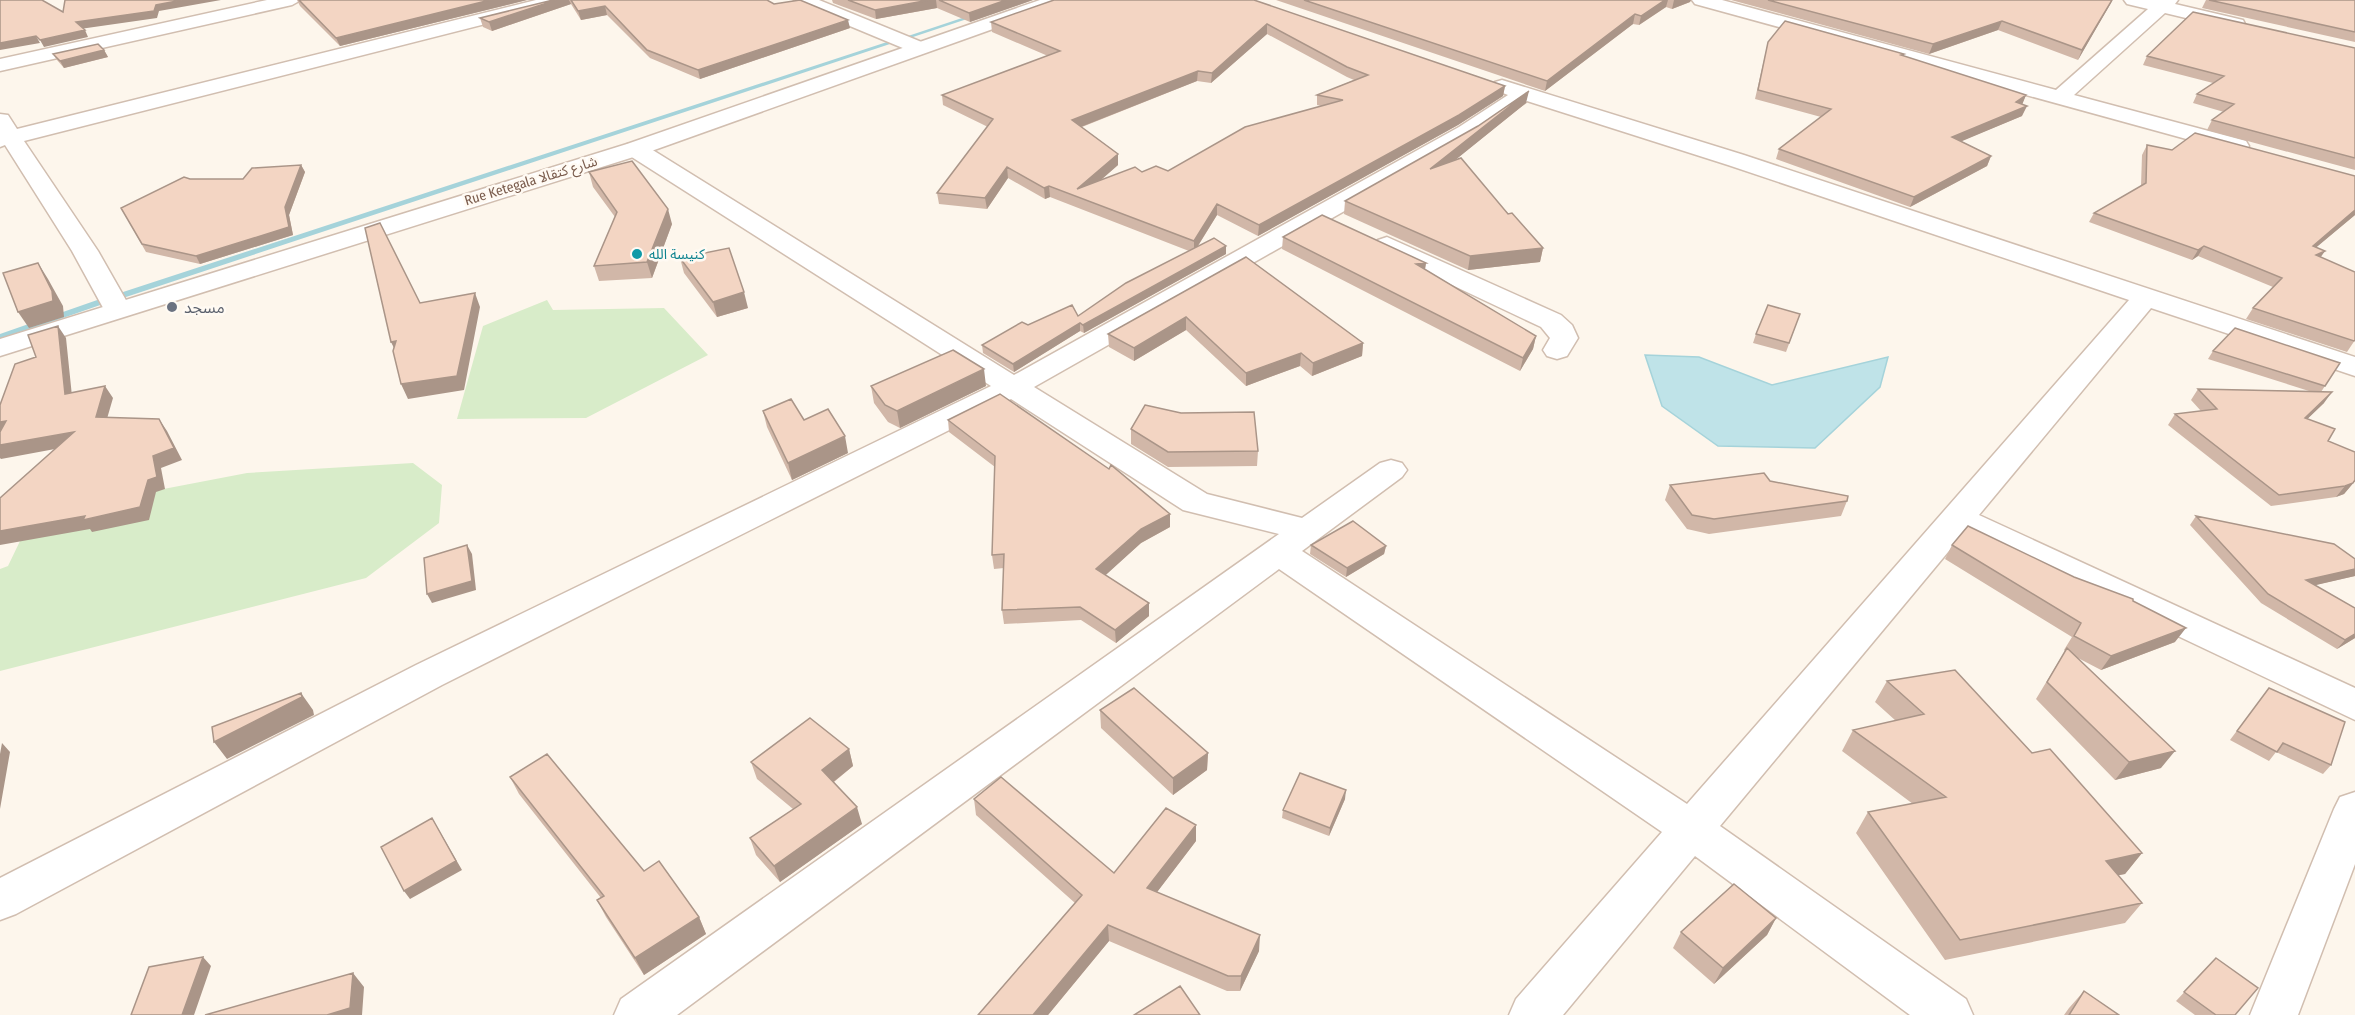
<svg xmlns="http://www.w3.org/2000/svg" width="2355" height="1015" font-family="'Fira Sans Condensed','Noto Sans Arabic',sans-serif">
	<rect width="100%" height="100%" fill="#fdf6ec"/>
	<!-- green -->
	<path fill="#d8ecc9" d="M 547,300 L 553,310 L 664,308 L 708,355 L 586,418 L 457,419 L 483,326 Z
		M 413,463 L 442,485 L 439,523 L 366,578 L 0,671 L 0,569 L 8,566 L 33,514 L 247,473 Z"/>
	<!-- water -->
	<path fill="#bfe3e8" stroke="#a5d3da" stroke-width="1.5" d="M 1645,355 L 1699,357 L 1772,385 L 1888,357 L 1880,387 L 1815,448 L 1718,446 L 1662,406 Z"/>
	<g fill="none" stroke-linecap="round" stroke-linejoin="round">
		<!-- stream -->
		<path fill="#a5d3da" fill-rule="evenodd" d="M 977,13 L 982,14 L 907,39 L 902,38 Z
			M 890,41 L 896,42 L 126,297 L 120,297 L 118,295 L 120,293 Z
			M 103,298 L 106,299 L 106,303 L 0,340 L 0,334 Z"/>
		<!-- minor casing -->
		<g stroke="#d1beb0" stroke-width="3">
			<path id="minor" d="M 267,0 L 301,0 L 292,5 L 0,71 L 0,59 Z
				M 536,0 L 567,0 L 564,4 L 24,141 L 98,251 L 131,309 L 127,315 L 117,317 L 107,315 L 72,251 L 5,145 L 0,147 L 0,114 L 8,115 L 17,129 Z
				M 794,0 L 819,0 L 924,43 L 927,47 L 917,53 L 910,51 L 797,4 Z
				M 1692,0 L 1722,0 L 2056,90 L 2148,9 L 2127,4 L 2124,0 L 2178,0 L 2175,4 L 2243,20 L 2245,24 L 2236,30 L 2165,13 L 2074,95 L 2246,141 L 2249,146 L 2246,151 L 2230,151 L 1695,4 Z
				M 1502,80 L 1744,155 L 2355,357 L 2355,376 L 2151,308 L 1979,515 L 2355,688 L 2355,720 L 1963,534 L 1720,826 L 1966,999 L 1973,1015 L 1910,1015 L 1695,856 L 1563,1015 L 1509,1015 L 1516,999 L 1662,832 L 1279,569 L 677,1015 L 614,1015 L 621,999 L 1279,534 L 1183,510 L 1011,399 L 442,685 L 16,914 L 0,920 L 0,878 L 416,665 L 991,386 L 627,154 L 624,149 L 627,144 L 643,144 L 1014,375 L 1459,127 L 1508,95 L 1495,90 L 1492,86 L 1495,82 ZM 1527,101 L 1728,165 L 2129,300 L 1687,804 L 1302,551 L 1402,477 L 1407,470 L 1402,463 L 1391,460 L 1380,463 L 1302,518 L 1207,494 L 1034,387 L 1475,137 Z
				M 1387,237 L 1561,315 L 1572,325 L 1578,338 L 1567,356 L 1557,359 L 1547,356 L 1543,350 L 1550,338 L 1541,327 L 1378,250 L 1374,245 L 1378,240 Z
				M 2355,792 L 2355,864 L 2298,1015 L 2250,1015 L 2334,809 L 2340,797 Z"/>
		</g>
		<!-- tertiary casing -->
		<g stroke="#d1beb0" stroke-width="3">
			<path id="tertiary" d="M 1040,0 L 1066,0 L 1063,4 L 643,154 L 0,356 L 0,339 L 627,144 Z"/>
		</g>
		<!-- minor -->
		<use href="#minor" fill="#fff" fill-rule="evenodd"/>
		<!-- tertiary -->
		<use href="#tertiary" fill="#fff" fill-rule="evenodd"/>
	</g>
	<!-- wall -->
	<path fill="#d1b7a8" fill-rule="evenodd" d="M 297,0 L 527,0 L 340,46 L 300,6 Z
		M 553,0 L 767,0 L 774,4 L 850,28 L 700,79 L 650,58 L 607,15 L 581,20 L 571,4 L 492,31 L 483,27 L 480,18 Z
		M 832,0 L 1033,0 L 970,22 L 937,8 L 876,19 L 833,3 Z
		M 1254,0 L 1505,86 L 1503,96 L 1458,125 L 1258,236 L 1217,215 L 1198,246 L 1226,254 L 1084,333 L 1080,331 L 1014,372 L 983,353 L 982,345 L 1028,325 L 1078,316 L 1189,251 L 1050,197 L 1045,199 L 1008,178 L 987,209 L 939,204 L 937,193 L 988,127 L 943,105 L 942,95 L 1048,56 L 992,32 L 991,22 ZM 1267,34 L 1347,77 L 1354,80 L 1317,95 L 1317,105 L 1321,106 L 1168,171 L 1142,172 L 1101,180 L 1118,165 L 1118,154 L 1082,127 L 1197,81 L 1211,83 Z
		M 1276,0 L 1691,0 L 1690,2 L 1672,9 L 1666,7 L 1639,25 L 1633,24 L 1545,91 Z
		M 1731,0 L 2112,0 L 2078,60 L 1998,30 L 1929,54 Z
		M 2206,0 L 2355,0 L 2355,42 L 2202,8 Z
		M 1768,42 L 1904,54 L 1904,56 L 2026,95 L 2022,104 L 2022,116 L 1961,141 L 1991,156 L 1987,166 L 1910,207 L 1776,159 L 1779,149 L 1821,117 L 1755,99 Z
		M 2355,48 L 2355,170 L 2207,130 L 2212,120 L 2224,112 L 2193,103 L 2197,94 L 2213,83 L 2143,65 L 2147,56 Z
		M 104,50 L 108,57 L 64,68 L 57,60 L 53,54 Z
		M 1526,103 L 1455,160 L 1543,248 L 1540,262 L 1468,270 L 1344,214 L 1345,201 Z
		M 2147,145 L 2172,150 L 2355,176 L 2355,215 L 2316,247 L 2355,340 L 2347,352 L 2246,319 L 2253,308 L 2273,287 L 2198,256 L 2192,260 L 2089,222 L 2094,213 L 2141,186 L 2142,155 Z
		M 301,165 L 305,172 L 289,215 L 293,235 L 200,264 L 146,252 L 121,208 L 190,179 L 243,179 Z
		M 589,172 L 672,224 L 652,278 L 599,281 L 594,266 L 615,217 L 593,187 Z
		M 1283,237 L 1426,263 L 1425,269 L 1536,336 L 1533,349 L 1520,371 L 1282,249 Z
		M 1246,257 L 1363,343 L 1362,356 L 1312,376 L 1300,366 L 1246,386 L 1186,330 L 1134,361 L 1109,347 L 1108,334 Z
		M 680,258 L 748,308 L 717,317 L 684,273 Z
		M 1800,314 L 1786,352 L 1753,343 L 1756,334 Z
		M 2213,351 L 2340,363 L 2321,392 L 2324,403 L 2307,419 L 2328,441 L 2355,452 L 2355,481 L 2344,494 L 2336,497 L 2271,506 L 2168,425 L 2175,414 L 2201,411 L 2191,400 L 2198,389 L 2309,391 L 2208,359 Z
		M 871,386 L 986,386 L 900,428 L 888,422 L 874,403 Z
		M 763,411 L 804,420 L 848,453 L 792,480 L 767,427 Z
		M 948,420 L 1170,527 L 1141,543 L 1105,575 L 1149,603 L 1149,616 L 1116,643 L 1081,620 L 1004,624 L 1002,610 L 1004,568 L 994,569 L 992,555 L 995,467 L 949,432 Z
		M 1131,429 L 1258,451 L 1257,466 L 1168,467 L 1131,444 Z
		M 1770,481 L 1847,501 L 1841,516 L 1709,534 L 1687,529 L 1665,500 L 1670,485 Z
		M 2196,516 L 2355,559 L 2355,576 L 2315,585 L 2355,608 L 2355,638 L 2337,649 L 2261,603 L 2190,525 Z
		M 1311,545 L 1386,546 L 1384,554 L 1346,577 L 1310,554 Z
		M 1952,545 L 2074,577 L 2133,601 L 2175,642 L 2101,670 L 2076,657 L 2161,768 L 2115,780 L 2036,699 L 2065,651 L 2064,650 L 2072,637 L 1945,559 Z
		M 1887,681 L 2032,753 L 2142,853 L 2125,874 L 2118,875 L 2142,903 L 2125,923 L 1945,960 L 1856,833 L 1868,812 L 1913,804 L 1842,751 L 1853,730 L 1896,721 L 1875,702 Z
		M 2269,688 L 2331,765 L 2323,774 L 2276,752 L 2269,761 L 2230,740 Z
		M 1100,710 L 1208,753 L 1207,770 L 1173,795 L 1101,728 Z
		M 849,749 L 853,766 L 834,782 L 862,824 L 780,882 L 756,855 L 750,838 L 793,809 L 757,779 L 751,762 Z
		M 510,777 L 644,871 L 699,917 L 706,934 L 644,975 L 606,917 L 597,900 L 601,898 L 519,794 Z
		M 974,799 L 1114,873 L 1196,841 L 1157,892 L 1259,951 L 1240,991 L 1227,991 L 1109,941 L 1048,1015 L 978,1015 L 1075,903 L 976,815 Z
		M 1345,799 L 1329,836 L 1282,818 L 1283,810 Z
		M 1776,918 L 1767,935 L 1714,984 L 1673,948 L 1681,932 Z
		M 2208,967 L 2235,1015 L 2195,1015 L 2176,1001 Z
		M 2084,991 L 2119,1015 L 2064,1015 L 2069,1008 Z"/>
	<!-- shaded-wall -->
	<path fill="#aa9588" d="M 182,0 L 221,0 L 159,11 L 157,18 L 80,29 L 76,22 L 156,5 Z
		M 490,0 L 527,0 L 340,46 L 336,38 Z
		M 556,0 L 569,0 L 571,4 L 492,31 L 489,22 Z
		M 929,0 L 936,0 L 937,8 L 876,19 L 875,10 Z
		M 1006,0 L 1033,0 L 970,22 L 969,13 Z
		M 1665,0 L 1668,0 L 1666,7 L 1639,25 L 1641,16 Z
		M 1674,0 L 1691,0 L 1690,2 L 1672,9 Z
		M 2112,0 L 2111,3 L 2078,60 L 2082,50 Z
		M 605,6 L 607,15 L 581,20 L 578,11 Z
		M 1635,14 L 1633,24 L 1545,91 L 1547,81 Z
		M 848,20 L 850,28 L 700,79 L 698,70 Z
		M 2002,21 L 1998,30 L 1929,54 L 1933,44 Z
		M 1267,24 L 1267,34 L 1211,83 L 1212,73 Z
		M 85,30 L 88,37 L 44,47 L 40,40 Z
		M 36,36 L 40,43 L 0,50 L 0,43 Z
		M 104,50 L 108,57 L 64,68 L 60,61 Z
		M 1198,71 L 1197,81 L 1073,130 L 1072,120 Z
		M 1505,86 L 1503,96 L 1458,125 L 1258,236 L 1259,225 Z
		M 1529,91 L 1526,103 L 1428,182 L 1430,169 Z
		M 2026,95 L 2022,105 L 2016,102 Z
		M 2027,106 L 2022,116 L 1948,147 L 1952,137 Z
		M 1118,154 L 1118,165 L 1080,198 L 1077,189 Z
		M 1991,156 L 1987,166 L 1910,207 L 1914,197 Z
		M 301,165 L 305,172 L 289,215 L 293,235 L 200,264 L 196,256 L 285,207 Z
		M 1007,167 L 1008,178 L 987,209 L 985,198 Z
		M 1049,186 L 1050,197 L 1045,199 L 1044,188 Z
		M 1217,204 L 1217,215 L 1194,252 L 1194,241 Z
		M 668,209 L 672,224 L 652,278 L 647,262 Z
		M 2355,210 L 2355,215 L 2306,256 L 2313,246 Z
		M 1226,246 L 1226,254 L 1084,333 L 1083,325 Z
		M 2204,246 L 2198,256 L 2192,260 L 2198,250 Z
		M 1543,248 L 1540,262 L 1468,270 L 1470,256 Z
		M 2325,251 L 2318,261 L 2316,255 Z
		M 38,263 L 48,279 L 63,306 L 64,317 L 29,328 L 18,312 Z
		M 1426,263 L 1424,275 L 1416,264 Z
		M 744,292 L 748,308 L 717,317 L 713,302 Z
		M 475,293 L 480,307 L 464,390 L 408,399 L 401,384 Z
		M 1186,317 L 1186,330 L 1134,361 L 1134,348 Z
		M 1080,323 L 1080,331 L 1014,372 L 1013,364 Z
		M 58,326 L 66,338 L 73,406 L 65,394 Z
		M 1536,336 L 1533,349 L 1520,371 L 1523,358 Z
		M 396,341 L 398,356 L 391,342 Z
		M 1363,343 L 1362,356 L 1312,376 L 1313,363 Z
		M 1301,353 L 1300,366 L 1246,386 L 1246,373 Z
		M 984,369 L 986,386 L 900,428 L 897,411 Z
		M 105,386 L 113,398 L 104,429 L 96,417 Z
		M 2332,392 L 2324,403 L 2297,429 L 2305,418 Z
		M 159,419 L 167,431 L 182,460 L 161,468 L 165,489 L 156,492 L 149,520 L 92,532 L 90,529 L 0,545 L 0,531 L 153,456 Z
		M 6,421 L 0,433 L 0,422 Z
		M 74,432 L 82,444 L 1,459 L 0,458 L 0,445 Z
		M 845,436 L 848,453 L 792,480 L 788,463 Z
		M 2355,480 L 2355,481 L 2344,494 L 2336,497 L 2345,486 Z
		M 1170,514 L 1170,527 L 1141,543 L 1097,583 L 1096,569 L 1141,529 Z
		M 467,545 L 472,554 L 476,590 L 432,603 L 427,594 Z
		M 1386,546 L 1384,554 L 1346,577 L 1347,568 Z
		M 2355,569 L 2355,576 L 2299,589 L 2306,580 Z
		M 1149,603 L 1149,616 L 1116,643 L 1115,630 Z
		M 2186,628 L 2175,642 L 2101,670 L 2111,656 Z
		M 2355,634 L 2355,638 L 2337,649 L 2345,640 Z
		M 301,693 L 313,710 L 314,715 L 227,759 L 214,742 Z
		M 2,743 L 10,752 L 0,809 L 0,754 Z
		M 849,749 L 853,766 L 827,787 L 822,770 Z
		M 2175,751 L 2161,768 L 2115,780 L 2129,762 Z
		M 1208,753 L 1207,770 L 1173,795 L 1173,778 Z
		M 1346,790 L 1345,799 L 1329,836 L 1330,828 Z
		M 857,807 L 862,824 L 780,882 L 774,866 Z
		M 432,818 L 462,870 L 410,899 L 404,891 Z
		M 1196,825 L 1196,841 L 1148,904 L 1147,888 Z
		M 2142,853 L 2125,874 L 2089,881 L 2106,861 Z
		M 699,917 L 706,934 L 644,975 L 635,958 Z
		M 1776,918 L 1767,935 L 1714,984 L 1723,968 Z
		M 1108,925 L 1109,941 L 1048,1015 L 1033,1015 Z
		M 1260,935 L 1259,951 L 1240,991 L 1241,976 Z
		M 203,957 L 211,966 L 194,1015 L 182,1015 Z
		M 353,973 L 364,987 L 362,1015 L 327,1015 Z"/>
	<!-- building -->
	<path fill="#f3d5c3" stroke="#aa9588" stroke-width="1.5" fill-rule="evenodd" d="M 0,0 L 42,0 L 63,12 L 65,0 L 182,0 L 156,5 L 154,11 L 76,22 L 85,30 L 40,40 L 36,36 L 0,43 Z
		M 299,0 L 490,0 L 336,38 Z
		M 553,0 L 556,0 L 489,22 L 480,18 Z
		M 571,0 L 767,0 L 774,4 L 800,0 L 848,20 L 698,70 L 647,50 L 605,6 L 578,11 Z
		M 848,0 L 929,0 L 875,10 Z
		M 939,0 L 1006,0 L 969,13 Z
		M 1054,0 L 1254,0 L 1505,86 L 1459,115 L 1259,225 L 1217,204 L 1194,241 L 1049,186 L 1044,188 L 1007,167 L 985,198 L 937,193 L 993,119 L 942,95 L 1060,51 L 991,22 ZM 1267,24 L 1347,67 L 1368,75 L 1317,95 L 1343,100 L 1245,127 L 1168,171 L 1156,166 L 1142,172 L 1135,167 L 1077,189 L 1118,154 L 1072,120 L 1198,71 L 1212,73 Z
		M 1304,0 L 1665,0 L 1641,16 L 1635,14 L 1547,81 Z
		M 1768,0 L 2112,0 L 2082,50 L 2002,21 L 1933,44 Z
		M 2209,0 L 2355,0 L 2355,32 Z
		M 2193,12 L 2355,48 L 2355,158 L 2212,120 L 2234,104 L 2197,94 L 2224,76 L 2147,56 Z
		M 1785,21 L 1904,54 L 1901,55 L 2026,95 L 2016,102 L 2027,106 L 1952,137 L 1991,156 L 1914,197 L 1779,149 L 1831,109 L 1758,90 L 1768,42 Z
		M 98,44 L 104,50 L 60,61 L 53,54 Z
		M 1529,91 L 1430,169 L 1461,158 L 1508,214 L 1512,213 L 1543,248 L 1470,256 L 1345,201 L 1478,126 Z
		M 2195,133 L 2355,176 L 2355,210 L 2313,246 L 2325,251 L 2316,255 L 2355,272 L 2355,340 L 2354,341 L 2253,308 L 2282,278 L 2204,246 L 2198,250 L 2094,213 L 2146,183 L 2147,145 L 2172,150 Z
		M 632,161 L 668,209 L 647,262 L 594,266 L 617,212 L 589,172 Z
		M 301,165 L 285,207 L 289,227 L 196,256 L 142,244 L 121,208 L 184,177 L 190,179 L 243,179 L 252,168 Z
		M 1322,215 L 1426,263 L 1416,264 L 1536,336 L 1523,358 L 1283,237 Z
		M 380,223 L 420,303 L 475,293 L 457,376 L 401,384 L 393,351 L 396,341 L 391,342 L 365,228 Z
		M 1214,238 L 1226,246 L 1083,325 L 1080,323 L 1013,364 L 982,345 L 1022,322 L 1028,325 L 1072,305 L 1078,316 L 1126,283 Z
		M 729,248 L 744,292 L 713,302 L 680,258 Z
		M 1246,257 L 1363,343 L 1313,363 L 1301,353 L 1246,373 L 1186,317 L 1134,348 L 1108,334 Z
		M 38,263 L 52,291 L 53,301 L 18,312 L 3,273 Z
		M 1768,305 L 1800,314 L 1789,343 L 1756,334 Z
		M 58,326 L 65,394 L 105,386 L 96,417 L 159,419 L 174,448 L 153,456 L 157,477 L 148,480 L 140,507 L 83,520 L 85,516 L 0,531 L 0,498 L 74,432 L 0,445 L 0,432 L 6,421 L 0,422 L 0,405 L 15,364 L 36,357 L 28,335 Z
		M 2235,328 L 2340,363 L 2325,386 L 2213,351 Z
		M 953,350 L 984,369 L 897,411 L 885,405 L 871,386 Z
		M 2198,389 L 2332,392 L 2305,418 L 2335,429 L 2328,441 L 2355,452 L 2355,480 L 2353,483 L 2345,486 L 2279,495 L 2175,414 L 2217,409 Z
		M 1000,394 L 1109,469 L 1111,465 L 1170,514 L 1141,529 L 1096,569 L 1149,603 L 1115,630 L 1080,607 L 1002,610 L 1004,554 L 992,555 L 995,456 L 948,420 Z
		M 791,399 L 804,420 L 828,409 L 845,436 L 788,463 L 763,411 Z
		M 1145,405 L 1181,413 L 1254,412 L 1258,451 L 1168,452 L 1131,429 Z
		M 1764,473 L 1770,481 L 1848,496 L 1847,501 L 1714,519 L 1692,515 L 1670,485 Z
		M 2196,516 L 2334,544 L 2355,559 L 2355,569 L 2306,580 L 2355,608 L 2355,634 L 2345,640 L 2268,594 Z
		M 1353,521 L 1386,546 L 1347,568 L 1311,545 Z
		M 1968,526 L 2074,577 L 2133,599 L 2133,601 L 2186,628 L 2111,656 L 2074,636 L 2081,623 L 1952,545 Z
		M 467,545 L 472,581 L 427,594 L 424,558 Z
		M 2067,648 L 2175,751 L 2129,762 L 2047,682 Z
		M 1955,670 L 2032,753 L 2050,749 L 2142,853 L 2106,861 L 2142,903 L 1960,940 L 1868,812 L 1946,797 L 1853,730 L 1924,714 L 1887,681 Z
		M 1134,688 L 1208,753 L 1173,778 L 1100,710 Z
		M 2269,688 L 2345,722 L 2331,765 L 2283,743 L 2277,752 L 2237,731 Z
		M 301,693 L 302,697 L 214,742 L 212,727 Z
		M 810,718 L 849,749 L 822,770 L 857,807 L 774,866 L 750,838 L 801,804 L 751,762 Z
		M 547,754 L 644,871 L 659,861 L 699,917 L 635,958 L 597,900 L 604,896 L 510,777 Z
		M 1300,773 L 1346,790 L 1330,828 L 1283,810 Z
		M 1001,777 L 1114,873 L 1166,808 L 1196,825 L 1147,888 L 1260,935 L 1241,976 L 1228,976 L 1108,925 L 1033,1015 L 978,1015 L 1082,895 L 974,799 Z
		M 432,818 L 456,861 L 404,891 L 381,847 Z
		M 1734,884 L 1776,918 L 1723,968 L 1681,932 Z
		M 203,957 L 182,1015 L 131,1015 L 149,967 Z
		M 2216,958 L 2258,988 L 2235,1015 L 2216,1015 L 2184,992 Z
		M 353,973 L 350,1008 L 327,1015 L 205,1015 Z
		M 1180,986 L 1200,1015 L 1134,1015 Z
		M 2084,991 L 2119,1015 L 2069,1015 Z"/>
	<!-- markers -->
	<circle fill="#0f9aa8" stroke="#fffaf3" stroke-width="2" cx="637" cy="254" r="6"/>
	<circle fill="#6b7280" stroke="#fffaf3" stroke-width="2" cx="172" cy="307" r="6"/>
	<g text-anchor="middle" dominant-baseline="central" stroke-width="5" stroke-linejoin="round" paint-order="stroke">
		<!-- far-street labels -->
		<g font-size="14" fill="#7a5c4d" stroke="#fffaf3">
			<text transform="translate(531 181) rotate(-17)">Rue Ketegala شارع كتقالا</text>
		</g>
		<!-- far-culture labels -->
		<g font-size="14" fill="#0d838f" stroke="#fffaf3" text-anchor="start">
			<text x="649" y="254">كنيسة الله</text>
		</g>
		<!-- worship labels -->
		<g font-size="16" fill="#5b616d" stroke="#fffaf3" text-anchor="start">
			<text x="184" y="307">مسجد</text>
		</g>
	</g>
</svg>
